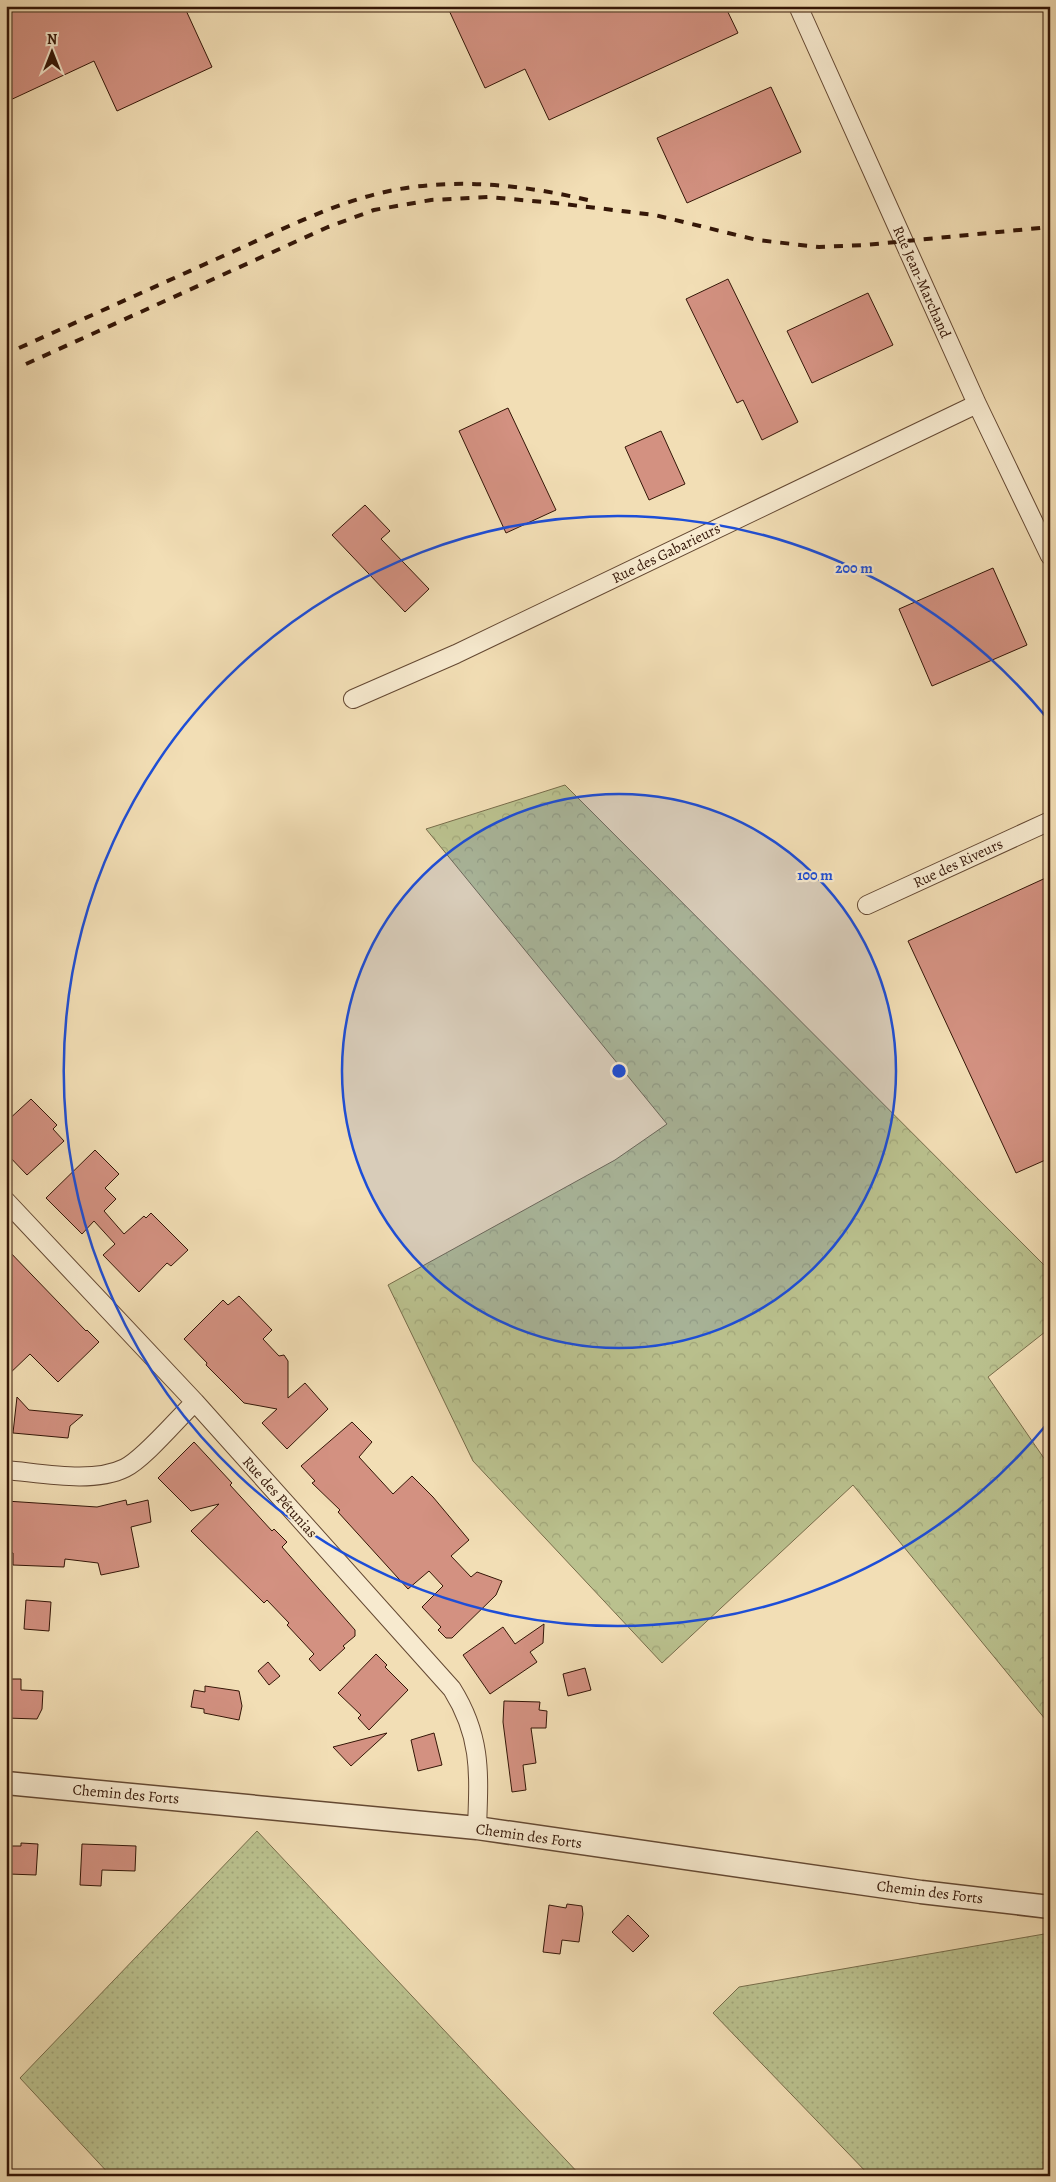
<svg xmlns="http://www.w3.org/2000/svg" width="1056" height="2182" font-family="Alegreya,serif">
	<defs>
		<pattern id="grass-dots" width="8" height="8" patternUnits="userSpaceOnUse" patternTransform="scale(1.25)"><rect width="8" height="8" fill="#bac18e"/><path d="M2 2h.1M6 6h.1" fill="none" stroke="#a0a579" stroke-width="1.8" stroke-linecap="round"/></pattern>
		<pattern id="forest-crowns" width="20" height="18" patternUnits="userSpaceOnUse" patternTransform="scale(1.25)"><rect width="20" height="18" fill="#bac18e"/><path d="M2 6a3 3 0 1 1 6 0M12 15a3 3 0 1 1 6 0" fill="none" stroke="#a0a579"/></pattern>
	</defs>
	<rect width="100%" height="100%" fill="#f2deb5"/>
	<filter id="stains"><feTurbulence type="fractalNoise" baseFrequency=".004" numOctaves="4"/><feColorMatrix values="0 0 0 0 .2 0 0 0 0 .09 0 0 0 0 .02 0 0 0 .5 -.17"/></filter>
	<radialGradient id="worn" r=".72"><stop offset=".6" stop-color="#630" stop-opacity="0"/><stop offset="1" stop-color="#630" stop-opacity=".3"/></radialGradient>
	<!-- grass -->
	<path fill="url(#grass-dots)" stroke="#776c4a" d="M 257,1831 L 581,2176 L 111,2176 L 20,2078 Z
		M 1050,1933 L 1050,2176 L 870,2176 L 713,2013 L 739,1987 Z"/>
	<!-- forest -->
	<path fill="url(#forest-crowns)" stroke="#776c4a" d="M 565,785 L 1050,1271 L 1050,1328 L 988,1377 L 1050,1467 L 1050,1725 L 853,1485 L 662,1663 L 473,1461 L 388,1285 L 615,1160 L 667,1124 L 426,829 Z"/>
	<!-- building -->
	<path fill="#d39181" stroke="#341607" d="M 6,6 L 184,6 L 212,67 L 117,111 L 94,61 L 6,102 Z
		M 447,6 L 725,6 L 738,33 L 549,120 L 525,69 L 485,88 Z
		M 771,87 L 801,152 L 687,203 L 657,138 Z
		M 728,279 L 798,422 L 762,440 L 743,400 L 737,403 L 686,299 Z
		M 868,293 L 893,345 L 812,383 L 787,331 Z
		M 508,408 L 556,510 L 506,533 L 459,431 Z
		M 661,431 L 685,484 L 649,500 L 625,447 Z
		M 365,505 L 390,531 L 381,539 L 429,589 L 405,612 L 332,535 Z
		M 993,568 L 1027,645 L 932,686 L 899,609 Z
		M 1050,876 L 1050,1158 L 1016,1173 L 908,941 Z
		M 31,1099 L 57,1125 L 53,1129 L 64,1141 L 27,1175 L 6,1153 L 6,1122 Z
		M 95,1150 L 119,1174 L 105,1188 L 116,1199 L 104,1211 L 124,1234 L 144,1216 L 146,1218 L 151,1213 L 188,1250 L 171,1266 L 167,1263 L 139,1292 L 103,1255 L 115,1244 L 94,1221 L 82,1234 L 46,1198 Z
		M 6,1248 L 86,1331 L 87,1330 L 99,1342 L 58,1382 L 30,1354 L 6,1377 Z
		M 239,1296 L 272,1330 L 263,1339 L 279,1356 L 284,1355 L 288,1361 L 288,1398 L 305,1383 L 328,1409 L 287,1449 L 262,1423 L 277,1409 L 244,1403 L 206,1365 L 207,1363 L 184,1339 L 223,1300 L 228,1305 Z
		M 17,1397 L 29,1410 L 83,1415 L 70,1426 L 68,1438 L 13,1433 Z
		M 352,1422 L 372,1442 L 359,1457 L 393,1494 L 412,1476 L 433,1497 L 469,1540 L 451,1556 L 471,1577 L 477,1572 L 502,1581 L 496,1595 L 452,1638 L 446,1638 L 438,1630 L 441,1627 L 422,1607 L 443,1586 L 429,1571 L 408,1589 L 338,1512 L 340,1510 L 312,1483 L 315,1481 L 301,1466 Z
		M 194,1442 L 232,1483 L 230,1485 L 272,1531 L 274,1529 L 287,1542 L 282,1547 L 355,1630 L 355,1636 L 343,1646 L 345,1648 L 320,1671 L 309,1659 L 314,1654 L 287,1625 L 289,1623 L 267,1600 L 264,1603 L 191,1531 L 219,1504 L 191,1511 L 158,1478 Z
		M 126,1500 L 127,1505 L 148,1500 L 151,1522 L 131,1527 L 139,1567 L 101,1575 L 98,1563 L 65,1559 L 64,1567 L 13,1565 L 13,1553 L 6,1552 L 6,1501 L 97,1507 Z
		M 26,1600 L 51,1602 L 49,1631 L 24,1629 Z
		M 544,1624 L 543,1643 L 530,1652 L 537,1662 L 490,1694 L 463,1655 L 503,1627 L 515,1644 Z
		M 376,1654 L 387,1665 L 385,1667 L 408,1690 L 369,1730 L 358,1718 L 361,1715 L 338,1693 Z
		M 268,1662 L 280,1676 L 269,1685 L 258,1671 Z
		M 585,1668 L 591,1690 L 568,1696 L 563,1674 Z
		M 6,1679 L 21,1679 L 21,1690 L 43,1691 L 42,1709 L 37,1719 L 6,1718 Z
		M 205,1686 L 239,1691 L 242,1706 L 239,1720 L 204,1713 L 204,1709 L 191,1707 L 194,1690 L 205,1692 Z
		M 504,1701 L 540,1702 L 539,1710 L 547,1711 L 546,1728 L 531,1728 L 536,1763 L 523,1765 L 526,1790 L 512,1792 L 503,1722 Z
		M 387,1733 L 351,1766 L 333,1747 Z
		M 434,1733 L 442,1765 L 418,1771 L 411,1740 Z
		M 21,1843 L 38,1844 L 36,1875 L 9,1874 L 11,1846 L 21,1846 Z
		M 82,1844 L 136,1846 L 135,1871 L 102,1870 L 101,1886 L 80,1885 Z
		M 567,1904 L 582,1906 L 583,1914 L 579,1942 L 562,1940 L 560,1954 L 543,1952 L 549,1905 L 566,1908 Z
		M 628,1915 L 649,1936 L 633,1952 L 612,1932 Z"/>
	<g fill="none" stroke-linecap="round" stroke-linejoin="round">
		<!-- minor casing -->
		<g stroke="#644832" stroke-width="20">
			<path id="minor" d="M 798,6 L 977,404 L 1050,556
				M 353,699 L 456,654 L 977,404
				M 867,905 L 1050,821
				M 6,1201 L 195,1402 L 452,1689 C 482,1737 479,1774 477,1828
				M 6,1470 C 41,1473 93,1484 125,1468 C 144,1459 178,1418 195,1402"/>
		</g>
		<!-- tertiary casing -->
		<g stroke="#644832" stroke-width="25">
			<path id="tertiary" d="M 6,1783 L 477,1828 L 921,1892 L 1050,1907"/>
		</g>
		<!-- minor -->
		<use href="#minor" stroke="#f7eacf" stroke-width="18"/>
		<!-- tertiary -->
		<use href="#tertiary" stroke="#f7eacf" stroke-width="22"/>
		<!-- rail -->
		<path stroke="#341607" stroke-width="4" stroke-dasharray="9 9" stroke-linecap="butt" d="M 19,348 C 90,316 161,284 232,252 C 290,226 349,195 413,187 C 474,179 533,187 592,201
			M 26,364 L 328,227 L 374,210 L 431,200 L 488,197 L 555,203 L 655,215 L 757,240 L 819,247 L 865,245 L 1050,227"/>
	</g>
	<!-- distance rings -->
	<circle cx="619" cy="1071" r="277" fill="#1d4ed8" fill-opacity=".12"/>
	<g fill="none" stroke="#1d4ed8" stroke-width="2.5">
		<circle cx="619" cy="1071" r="277"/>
		<path d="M1047 1424A555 555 0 1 1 1047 718"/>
	</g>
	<g text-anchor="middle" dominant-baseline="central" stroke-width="4.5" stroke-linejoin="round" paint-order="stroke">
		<!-- street labels -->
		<g font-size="15" fill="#341607" stroke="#f7eacf">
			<text transform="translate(922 282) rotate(66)">Rue Jean-Marchand</text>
			<text transform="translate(666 553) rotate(-26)">Rue des Gabarieurs</text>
			<text transform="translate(958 863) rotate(-25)">Rue des Riveurs</text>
			<text transform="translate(280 1497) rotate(48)">Rue des Pétunias</text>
			<text transform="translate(126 1794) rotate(5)">Chemin des Forts</text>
			<text transform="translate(529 1836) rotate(8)">Chemin des Forts</text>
			<text transform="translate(930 1892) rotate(7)">Chemin des Forts</text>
		</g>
	</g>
	<circle cx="619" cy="1071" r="8" fill="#1d4ed8" stroke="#f7eacf" stroke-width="2.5"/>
	<g font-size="15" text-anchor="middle" font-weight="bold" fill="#1d4ed8" stroke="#f7eacf" stroke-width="4.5" stroke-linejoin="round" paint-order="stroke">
		<text x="854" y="573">200 m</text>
		<text x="815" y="880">100 m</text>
	</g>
	<!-- margin -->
	<rect width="1056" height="2182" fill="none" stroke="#f2deb5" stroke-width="25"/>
	<rect x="8" y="8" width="1041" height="2167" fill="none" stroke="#341607" stroke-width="2.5"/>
	<rect x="12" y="12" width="1031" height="2157" fill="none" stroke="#341607"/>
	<!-- north arrow -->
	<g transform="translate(52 52)" stroke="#f7eacf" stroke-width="4" paint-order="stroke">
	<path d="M0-4L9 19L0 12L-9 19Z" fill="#341607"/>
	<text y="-8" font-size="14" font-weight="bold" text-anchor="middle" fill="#341607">N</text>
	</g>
	<rect width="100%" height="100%" filter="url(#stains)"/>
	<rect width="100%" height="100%" fill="url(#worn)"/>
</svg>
